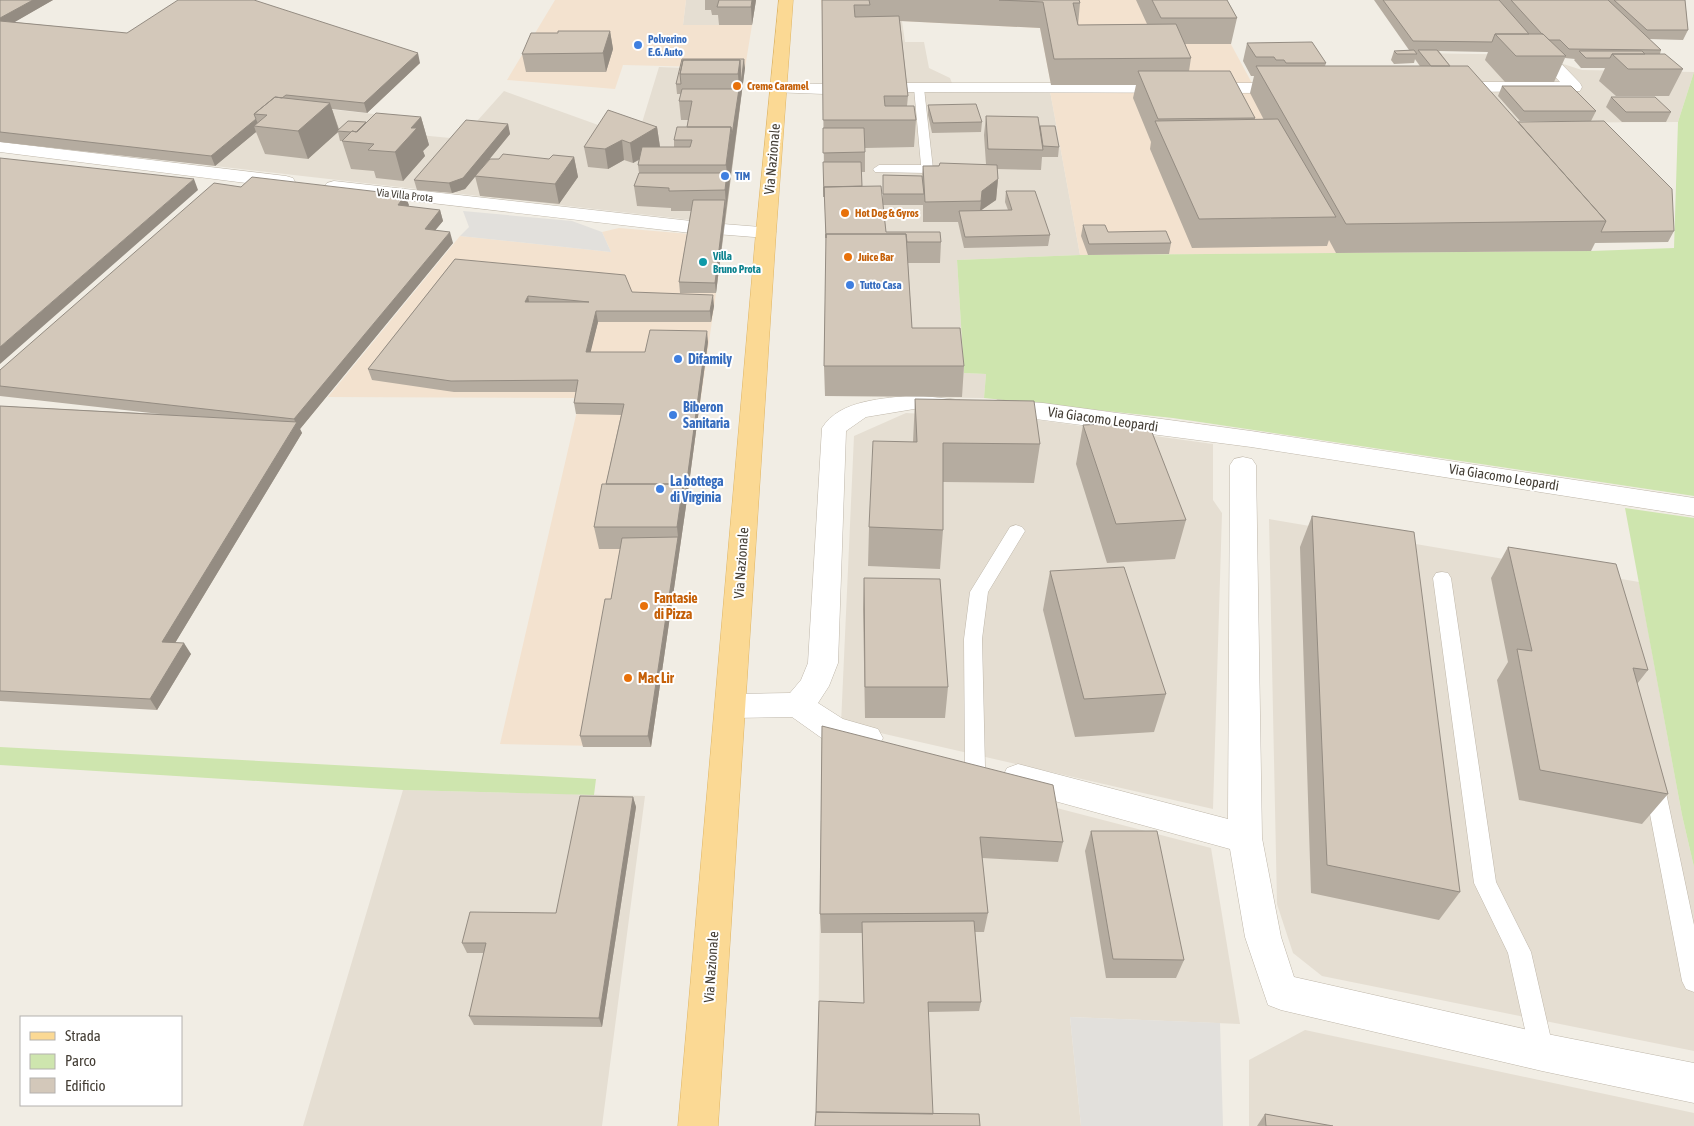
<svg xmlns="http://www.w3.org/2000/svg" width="1694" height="1126" font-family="'Asap Condensed',sans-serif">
	<rect width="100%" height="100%" fill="#f1ede4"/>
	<!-- residential -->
	<path fill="#e5ded2" d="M 686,0 L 756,0 L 752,25 L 683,25 Z
		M 883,12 L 902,21 L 905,42 L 924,42 L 929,68 L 950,78 L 955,91 L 1050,91 L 1080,255 L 957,260 L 964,373 L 986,374 L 984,398 L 825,396 L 827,264 L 824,173 Z
		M 1410,53 L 1535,55 L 1582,70 L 1694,72 L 1678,122 L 1483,123 L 1427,76 Z
		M 659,67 L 683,68 L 740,108 L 716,293 L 680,293 L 692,220 L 215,166 L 289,105 L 383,115 L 366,130 L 461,139 L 504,91 L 637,139 Z
		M 906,413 L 1038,420 L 1213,444 L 1213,500 L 1222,513 L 1213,809 L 841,724 L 854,436 Z
		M 1269,519 L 1639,582 L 1682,815 L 1694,867 L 1694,1051 L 1322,976 L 1293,953 L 1277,904 Z
		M 403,790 L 645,796 L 602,1126 L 303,1126 Z
		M 1049,806 L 1211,848 L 1240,1024 L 1070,1017 L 1081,1126 L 817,1126 L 821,828 Z
		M 1305,1030 L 1694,1113 L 1694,1126 L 1249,1126 L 1249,1060 Z"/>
	<!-- commercial -->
	<path fill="#f3e2cf" d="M 555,0 L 686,0 L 683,25 L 752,25 L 745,68 L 623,65 L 615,89 L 507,80 Z
		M 821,0 L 1207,0 L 1253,85 L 1051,85 L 1040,28 L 902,21 L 822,13 Z
		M 1050,91 L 1458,93 L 1591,251 L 1080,255 Z
		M 619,228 L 690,234 L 680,293 L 716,293 L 651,747 L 500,744 L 580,398 L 328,397 L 460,236 L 611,252 L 602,232 Z"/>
	<!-- green -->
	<path fill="#cee5ae" d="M 1694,72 L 1694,496 L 1173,418 L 984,398 L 986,374 L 964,373 L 957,260 L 1080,255 L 1591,251 L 1674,248 L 1678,122 Z
		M 1625,508 L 1694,518 L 1694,867 L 1682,815 Z
		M 0,747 L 596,779 L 594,795 L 403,790 L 0,765 Z"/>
	<!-- parking -->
	<path fill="#e2e0dc" d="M 463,211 L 572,221 L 602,232 L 611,252 L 460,236 L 469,227 Z
		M 1070,1017 L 1220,1023 L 1223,1126 L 1081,1126 Z"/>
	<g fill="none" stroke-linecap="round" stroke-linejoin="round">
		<!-- lane casing -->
		<g stroke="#bfb7aa" stroke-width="1">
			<path id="lane" d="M 919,85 L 924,88 L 933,169 L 927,173 L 875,172 L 873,169 L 879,165 L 921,165 L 914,88 Z
				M 1016,525 L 1022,527 L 1025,531 L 988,592 L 982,639 L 985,767 L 982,773 L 975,776 L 968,773 L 965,767 L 964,639 L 970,592 L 1010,527 Z
				M 1442,572 L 1448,573 L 1451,578 L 1496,882 L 1531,952 L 1554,1052 L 1551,1061 L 1542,1064 L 1533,1061 L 1530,1052 L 1508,953 L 1474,883 L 1433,578 L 1436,573 Z
				M 1654,774 L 1661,777 L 1664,783 L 1694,925 L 1694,992 L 1686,989 L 1682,981 L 1644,783 L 1647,777 Z"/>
		</g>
		<!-- street casing -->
		<g stroke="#bfb7aa" stroke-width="1">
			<path id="street" d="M 1542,48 L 1548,50 L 1580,83 L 1582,87 L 1580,91 L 1449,92 L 1443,91 L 1441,87 L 1443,83 L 1449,82 L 1560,82 L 1534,53 Z
				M 778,83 L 824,84 L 830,85 L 832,89 L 830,93 L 824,94 L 772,92 L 770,88 L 772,84 Z
				M 903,83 L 1289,83 L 1295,84 L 1297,88 L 1295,92 L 1289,93 L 897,92 L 895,88 L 897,84 Z
				M 0,142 L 286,176 L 293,178 L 295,182 L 293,186 L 286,188 L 0,152 Z
				M 334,181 L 691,221 L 698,223 L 701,227 L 698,231 L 691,233 L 327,191 L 324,187 L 327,183 Z
				M 723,224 L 773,228 L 776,232 L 773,236 L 766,238 L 716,234 L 713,230 L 716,226 Z
				M 914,395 L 960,400 L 964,405 L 960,410 L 952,413 L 914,409 L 866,417 L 846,431 L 838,663 L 829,686 L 818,703 L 843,719 L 878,729 L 883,738 L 878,747 L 867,751 L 823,739 L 792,717 L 731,718 L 720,715 L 716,706 L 720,697 L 731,694 L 790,693 L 801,680 L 808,663 L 822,428 C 840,399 884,399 914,395 Z
				M 998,400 L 1043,403 L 1251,431 L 1694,498 L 1694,516 L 1251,447 L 990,413 L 986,408 L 990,403 Z
				M 1243,457 L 1252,459 L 1256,465 L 1262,838 L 1281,937 L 1294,977 L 1542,1033 L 1694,1063 L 1694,1103 L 1542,1071 L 1281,1010 L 1268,1005 L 1245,937 L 1230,849 L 1007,788 L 1002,778 L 1007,768 L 1018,764 L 1228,819 L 1230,465 L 1234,459 Z"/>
		</g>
		<!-- primary casing -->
		<g stroke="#dfb564" stroke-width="1">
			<path id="primary" d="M 779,0 L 793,0 L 776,232 L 718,1126 L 678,1126 L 756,232 Z"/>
		</g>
		<!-- lane -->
		<use href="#lane" fill="#fff" fill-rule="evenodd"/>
		<!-- street -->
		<use href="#street" fill="#fff" fill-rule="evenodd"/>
		<!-- primary -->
		<use href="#primary" fill="#fbd994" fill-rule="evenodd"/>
	</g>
	<!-- wall -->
	<path fill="#b5aca0" d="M 0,0 L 53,0 L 14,22 L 420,63 L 367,113 L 332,109 L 339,129 L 366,122 L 421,117 L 429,145 L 423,151 L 425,156 L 403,181 L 376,178 L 374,171 L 351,169 L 342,141 L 340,141 L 338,132 L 308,159 L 265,154 L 256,132 L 215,166 L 0,142 Z
		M 705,0 L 756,0 L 752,25 L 719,25 L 718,15 L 712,15 L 711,10 L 705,10 Z
		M 822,0 L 1079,0 L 1080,3 L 1078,25 L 1147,24 L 1136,0 L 1227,0 L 1237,18 L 1231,44 L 1185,44 L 1191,58 L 1189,71 L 1255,118 L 1255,120 L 1264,120 L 1250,93 L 1254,76 L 1251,76 L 1243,61 L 1247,43 L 1326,63 L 1325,66 L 1420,66 L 1415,59 L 1414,63 L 1394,64 L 1391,60 L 1394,51 L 1409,50 L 1374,0 L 1685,0 L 1688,30 L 1683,40 L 1649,39 L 1661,50 L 1660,54 L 1683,69 L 1669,96 L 1616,96 L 1599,81 L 1605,68 L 1581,68 L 1574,60 L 1575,59 L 1565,58 L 1554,82 L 1505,82 L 1485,60 L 1488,52 L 1439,51 L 1450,66 L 1518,122 L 1674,231 L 1668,242 L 1595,243 L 1591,251 L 1336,253 L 1329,240 L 1327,246 L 1192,248 L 1150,149 L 1151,142 L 1133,98 L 1136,85 L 1051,85 L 1040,28 L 900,21 L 908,96 L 907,106 L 916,120 L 914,147 L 865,148 L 865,172 L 861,172 L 862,186 L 883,202 L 883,175 L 922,176 L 923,166 L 986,164 L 984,135 L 986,116 L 1040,126 L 1059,147 L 1058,157 L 1042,157 L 1041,170 L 997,169 L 998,179 L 996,200 L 980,211 L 1008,210 L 1005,202 L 1006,191 L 1050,235 L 1048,246 L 964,248 L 958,222 L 923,222 L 923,205 L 883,205 L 886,232 L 941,242 L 940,263 L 908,263 L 912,328 L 964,366 L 962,397 L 825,396 L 824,366 L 826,248 L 824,173 Z
		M 610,31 L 613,49 L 606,72 L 526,72 L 522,54 Z
		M 682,59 L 745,68 L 716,293 L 680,293 L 679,282 L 691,211 L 671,211 L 671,208 L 637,206 L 634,186 L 639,173 L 638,165 L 639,160 L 633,163 L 624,160 L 608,169 L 588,167 L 584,147 L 657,127 L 660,147 L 674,147 L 674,140 L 687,127 L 688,120 L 681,120 L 679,101 L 681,94 L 677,94 L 676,84 Z
		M 1502,86 L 1596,111 L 1591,121 L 1520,121 L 1498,96 Z
		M 1611,97 L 1671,112 L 1666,122 L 1622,122 L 1606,107 Z
		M 928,105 L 982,122 L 981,132 L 932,133 L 928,115 Z
		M 508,124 L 510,134 L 465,189 L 452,193 L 417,190 L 414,180 Z
		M 574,157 L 578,177 L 559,204 L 480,196 L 475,176 L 499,159 L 549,159 Z
		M 241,187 L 409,205 L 408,207 L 440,210 L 443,221 L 435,230 L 453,243 L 300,429 L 302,433 L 175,643 L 191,654 L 157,710 L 0,701 L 0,406 L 160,414 L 0,396 L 0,370 Z
		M 1083,225 L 1108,232 L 1171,243 L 1169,254 L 1088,255 L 1081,236 Z
		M 455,259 L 632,292 L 714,306 L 711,322 L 598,322 L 590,352 L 645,352 L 708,342 L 686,506 L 651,747 L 583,747 L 580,736 L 611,599 L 620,549 L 599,549 L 594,527 L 606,484 L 621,415 L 576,414 L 574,403 L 576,392 L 454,392 L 372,380 L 368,369 Z
		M 915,399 L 1040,444 L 1034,483 L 943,482 L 943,530 L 940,569 L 868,566 L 869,527 L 913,442 Z
		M 1083,425 L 1186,520 L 1175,559 L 1107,563 L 1076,464 Z
		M 1312,516 L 1460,892 L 1439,920 L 1311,893 L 1300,547 Z
		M 1508,547 L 1648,670 L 1637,684 L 1668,794 L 1642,824 L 1519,800 L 1497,680 L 1508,662 L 1491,578 Z
		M 1050,571 L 1166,694 L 1154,732 L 1075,737 L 1043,610 Z
		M 864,578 L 948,687 L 945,718 L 865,718 L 863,609 Z
		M 822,726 L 1063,842 L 1058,862 L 982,858 L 988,913 L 984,932 L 975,932 L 981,1002 L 979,1011 L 928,1012 L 816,1112 L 864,1003 L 862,933 L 821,933 L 820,914 Z
		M 633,797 L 636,807 L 602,1027 L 474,1025 L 469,1016 L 484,953 L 467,953 L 462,943 L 556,913 Z
		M 1091,831 L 1184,960 L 1176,978 L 1106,978 L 1085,851 Z
		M 1265,1114 L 1333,1126 L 1257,1126 Z"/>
	<!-- shaded-wall -->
	<path fill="#948c82" d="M 33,0 L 53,0 L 1,30 L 0,28 L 0,18 Z
		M 752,0 L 756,0 L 752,25 L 751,7 Z
		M 610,31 L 613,49 L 606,72 L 603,53 Z
		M 418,53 L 420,63 L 367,113 L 364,103 Z
		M 744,59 L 745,68 L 726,210 L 725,190 L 727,173 L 726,165 L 731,127 L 739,89 L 738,74 L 740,60 Z
		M 330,103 L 339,131 L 337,131 L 338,132 L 308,159 L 298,131 Z
		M 421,117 L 429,145 L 423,151 L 425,156 L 403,181 L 395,152 L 411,128 Z
		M 256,119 L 259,126 L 254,126 L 256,132 L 215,166 L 211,156 Z
		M 508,124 L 510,134 L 465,189 L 452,193 L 449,183 Z
		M 657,127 L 660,147 L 633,163 L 630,143 Z
		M 622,140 L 624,160 L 608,169 L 605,149 Z
		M 574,157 L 578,177 L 559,204 L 555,184 Z
		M 194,179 L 198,190 L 0,364 L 0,347 Z
		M 998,179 L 996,200 L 980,211 L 982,191 Z
		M 405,195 L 409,205 L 401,216 L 398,205 Z
		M 725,200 L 726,210 L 716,293 L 715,283 Z
		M 440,210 L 443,221 L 428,239 L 425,229 Z
		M 450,232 L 453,243 L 300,429 L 302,433 L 169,653 L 162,642 L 296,424 L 294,419 Z
		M 713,295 L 714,306 L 711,322 L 710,311 Z
		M 528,296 L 530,307 L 525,302 Z
		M 596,311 L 598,322 L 588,363 L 586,352 Z
		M 707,331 L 708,342 L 686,506 L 651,747 L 648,736 L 678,537 L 677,527 Z
		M 184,643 L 191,654 L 157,710 L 150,699 Z
		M 633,797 L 636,807 L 602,1027 L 599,1018 Z"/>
	<!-- building -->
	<path fill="#d3c8ba" stroke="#948c82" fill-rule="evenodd" d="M 0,0 L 33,0 L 0,18 Z
		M 178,0 L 254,0 L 418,53 L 364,103 L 286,95 L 282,98 L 275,97 L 254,114 L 256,119 L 211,156 L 0,132 L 0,21 L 127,33 Z
		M 719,0 L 752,0 L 751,7 L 717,7 Z
		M 822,0 L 869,0 L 870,5 L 854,5 L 855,17 L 899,16 L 908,96 L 884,96 L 885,106 L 914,106 L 916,120 L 823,120 Z
		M 999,0 L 1079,0 L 1080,3 L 1073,3 L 1078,25 L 1176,24 L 1191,58 L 1054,59 L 1043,2 Z
		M 1152,0 L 1227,0 L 1237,18 L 1161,18 Z
		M 1383,0 L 1499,0 L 1529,34 L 1495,34 L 1492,42 L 1413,41 Z
		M 1511,0 L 1608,0 L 1661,50 L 1569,49 L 1560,40 L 1549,40 L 1543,34 L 1542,34 Z
		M 1614,0 L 1685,0 L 1688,30 L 1647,30 Z
		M 558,31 L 610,31 L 603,53 L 522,54 L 531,33 L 558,33 Z
		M 1495,34 L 1543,34 L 1566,56 L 1516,56 Z
		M 1312,42 L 1326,63 L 1286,63 L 1284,60 L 1276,60 L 1274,57 L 1256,57 L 1247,43 Z
		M 1414,50 L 1417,54 L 1397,54 L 1394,51 Z
		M 1418,50 L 1437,50 L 1450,66 L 1431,66 Z
		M 1579,51 L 1642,51 L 1645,54 L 1612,54 L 1610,58 L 1586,58 Z
		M 1612,54 L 1665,54 L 1683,69 L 1628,69 Z
		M 682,59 L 744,59 L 741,84 L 740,60 L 683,60 L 680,74 L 681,84 L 676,84 Z
		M 683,60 L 740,60 L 738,74 L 680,74 Z
		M 1256,66 L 1468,66 L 1606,221 L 1346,224 Z
		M 1138,71 L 1230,71 L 1255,118 L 1158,119 Z
		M 1502,86 L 1571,86 L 1596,111 L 1524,111 Z
		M 682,89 L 739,89 L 732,135 L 731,127 L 687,127 L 692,101 L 679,101 Z
		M 275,97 L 330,103 L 298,131 L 254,126 L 267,115 L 254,114 Z
		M 1611,97 L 1655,97 L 1671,112 L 1626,112 Z
		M 976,104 L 982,122 L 933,123 L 928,105 Z
		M 608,110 L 657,127 L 630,143 L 622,140 L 605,149 L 584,147 Z
		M 376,113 L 421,117 L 411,128 L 417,128 L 395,152 L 368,150 L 374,144 L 342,141 L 352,131 L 357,132 Z
		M 986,116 L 1038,117 L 1043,150 L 988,149 Z
		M 1278,119 L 1336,217 L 1199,219 L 1155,121 Z
		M 466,120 L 508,124 L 463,178 L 449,183 L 414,180 Z
		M 348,121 L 366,122 L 356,132 L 352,131 L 351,132 L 337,131 Z
		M 1604,121 L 1672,189 L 1674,231 L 1601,232 L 1606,221 L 1518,122 Z
		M 1040,126 L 1055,126 L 1059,147 L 1043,146 Z
		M 677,127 L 731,127 L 726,165 L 638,165 L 642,147 L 690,147 L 692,140 L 674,140 Z
		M 823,128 L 864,128 L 865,152 L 823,153 Z
		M 503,154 L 549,159 L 553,155 L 574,157 L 555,184 L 475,176 L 490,159 L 499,159 Z
		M 0,158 L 194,179 L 0,347 Z
		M 823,162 L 861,162 L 862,186 L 824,187 L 824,197 Z
		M 940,163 L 997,165 L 998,179 L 982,191 L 981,201 L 925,202 L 923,166 L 939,166 Z
		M 639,173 L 727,173 L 725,190 L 669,191 L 669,188 L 634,186 Z
		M 883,175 L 922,176 L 924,194 L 883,194 Z
		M 252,177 L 405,195 L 398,205 L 440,210 L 425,229 L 450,232 L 294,419 L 0,386 L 0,370 L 214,183 L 241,187 Z
		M 881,186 L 886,232 L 940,232 L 941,242 L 907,242 L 906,234 L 826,234 L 826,238 L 824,187 Z
		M 1006,191 L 1035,191 L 1050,235 L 965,237 L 959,211 L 1012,210 Z
		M 693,200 L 725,200 L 715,283 L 679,282 Z
		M 1083,225 L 1105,225 L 1108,232 L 1166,231 L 1171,243 L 1089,244 Z
		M 826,234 L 906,234 L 912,328 L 960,328 L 964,366 L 824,366 Z
		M 455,259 L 625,275 L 632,292 L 713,295 L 710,311 L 596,311 L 586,352 L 645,352 L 650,330 L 707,331 L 685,495 L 683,484 L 606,484 L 624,404 L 574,403 L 578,380 L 451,381 L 368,369 ZM 528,296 L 589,302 L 525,302 Z
		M 915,399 L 1034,401 L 1040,444 L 943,443 L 943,530 L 869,527 L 873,441 L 917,442 Z
		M 0,406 L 297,422 L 162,642 L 184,643 L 150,699 L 0,691 Z
		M 1148,422 L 1186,520 L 1116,524 L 1083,425 Z
		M 602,484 L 683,484 L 677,527 L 594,527 Z
		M 1312,516 L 1414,532 L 1460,892 L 1327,865 Z
		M 678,537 L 648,736 L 580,736 L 605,599 L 611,599 L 622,538 Z
		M 1508,547 L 1616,564 L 1648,670 L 1633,668 L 1668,794 L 1540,770 L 1517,649 L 1532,651 Z
		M 1124,567 L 1166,694 L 1084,699 L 1050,571 Z
		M 864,578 L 940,579 L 948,687 L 865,687 Z
		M 822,726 L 1053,785 L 1063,842 L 980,837 L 988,913 L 820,914 Z
		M 580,796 L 633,797 L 599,1018 L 469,1016 L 486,943 L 462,943 L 470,912 L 556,913 Z
		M 1091,831 L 1157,831 L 1184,960 L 1113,959 Z
		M 974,921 L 981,1002 L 928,1002 L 933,1114 L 816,1112 L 819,1001 L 864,1003 L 862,922 Z
		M 816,1112 L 979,1114 L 980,1126 L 815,1126 Z
		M 1265,1114 L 1333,1126 L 1266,1126 Z"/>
	<!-- markers -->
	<g fill="#3f7fe0" stroke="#fff" stroke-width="2">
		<circle cx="638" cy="45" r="5"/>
		<circle cx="725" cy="176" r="5"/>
		<circle cx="850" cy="285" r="5"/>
		<circle cx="678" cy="359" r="5"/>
		<circle cx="673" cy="415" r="5"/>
		<circle cx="660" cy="489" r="5"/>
	</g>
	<g fill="#e8710a" stroke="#fff" stroke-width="2">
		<circle cx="737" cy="86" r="5"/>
		<circle cx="845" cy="213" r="5"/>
		<circle cx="848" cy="257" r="5"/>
		<circle cx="644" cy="606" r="5"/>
		<circle cx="628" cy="678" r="5"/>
	</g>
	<circle fill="#0f9aa8" stroke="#fff" stroke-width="2" cx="703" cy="262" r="5"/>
	<g text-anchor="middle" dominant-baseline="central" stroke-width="4" stroke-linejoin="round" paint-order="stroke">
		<!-- far-shop labels -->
		<g font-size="11" font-weight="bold" fill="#366cbe" stroke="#fff" text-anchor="start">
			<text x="648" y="39">Polverino<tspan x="648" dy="13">E.G. Auto</tspan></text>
			<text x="735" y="176">TIM</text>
			<text x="860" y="285">Tutto Casa</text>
		</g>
		<!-- far-food labels -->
		<g font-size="11" font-weight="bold" fill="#c56008" stroke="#fff" text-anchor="start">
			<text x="747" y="86">Creme Caramel</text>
			<text x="855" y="213">Hot Dog &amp; Gyros</text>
			<text x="858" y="257">Juice Bar</text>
		</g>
		<!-- far-street labels -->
		<g font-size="11" fill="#433d34" stroke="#fff">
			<text transform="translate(405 195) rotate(6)">Via Villa Prota</text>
		</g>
		<!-- far-culture labels -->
		<g font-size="11" font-weight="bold" fill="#0d838f" stroke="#fff" text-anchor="start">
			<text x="713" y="256">Villa<tspan x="713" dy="13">Bruno Prota</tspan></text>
		</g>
		<!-- street labels -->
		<g font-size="14" fill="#433d34" stroke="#fff">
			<text transform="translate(772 159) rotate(-85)">Via Nazionale</text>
			<text transform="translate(1103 419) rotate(8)">Via Giacomo Leopardi</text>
			<text transform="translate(1504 477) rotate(9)">Via Giacomo Leopardi</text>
			<text transform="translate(741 563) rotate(-86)">Via Nazionale</text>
			<text transform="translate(711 967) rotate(-86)">Via Nazionale</text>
		</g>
		<!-- shop labels -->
		<g font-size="14" font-weight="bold" fill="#366cbe" stroke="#fff" text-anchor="start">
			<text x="688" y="359">Difamily</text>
			<text x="683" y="407">Biberon<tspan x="683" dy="16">Sanitaria</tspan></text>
			<text x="670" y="481">La bottega<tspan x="670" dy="16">di Virginia</tspan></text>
		</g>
		<!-- food labels -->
		<g font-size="14" font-weight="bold" fill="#c56008" stroke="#fff" text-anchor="start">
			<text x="654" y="598">Fantasie<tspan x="654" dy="16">di Pizza</tspan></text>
			<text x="638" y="678">Mac Lir</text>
		</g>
	</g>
	<!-- legend -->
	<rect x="20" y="1016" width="162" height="90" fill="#ffffff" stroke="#b4b1ae"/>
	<rect x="30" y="1032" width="25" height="8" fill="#fbd994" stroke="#b4b1ae"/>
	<text x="65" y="1041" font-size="15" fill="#433d34">Strada</text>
	<rect x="30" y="1054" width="25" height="15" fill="#cee5ae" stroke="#b4b1ae"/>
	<text x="65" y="1066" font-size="15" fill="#433d34">Parco</text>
	<rect x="30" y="1078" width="25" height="15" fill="#d3c8ba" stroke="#b4b1ae"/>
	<text x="65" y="1091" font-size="15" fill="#433d34">Edificio</text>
</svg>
